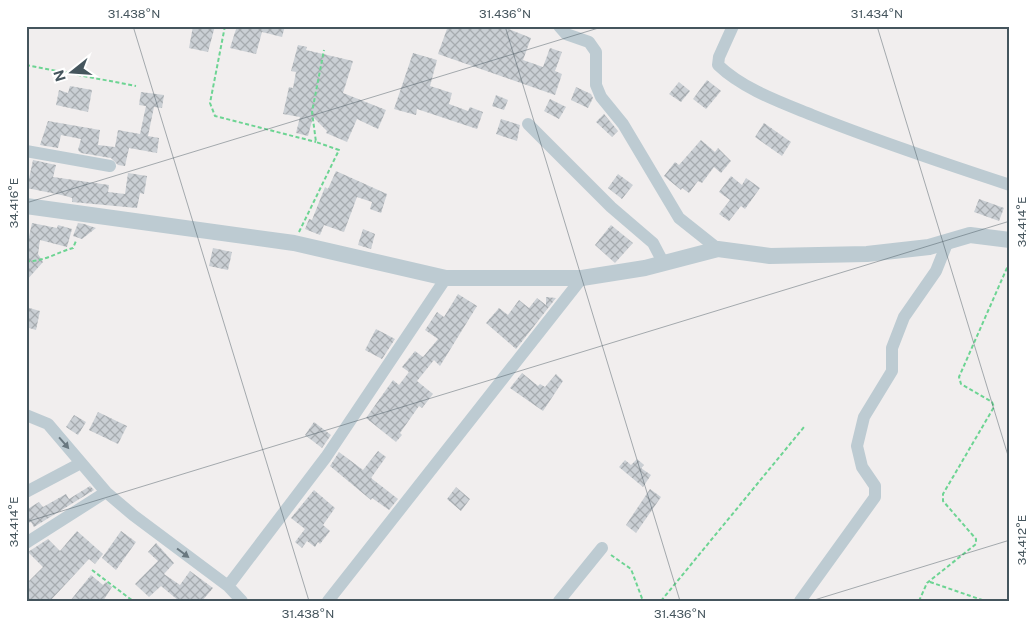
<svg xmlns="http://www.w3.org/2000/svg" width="1036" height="627" font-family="'Public Sans',sans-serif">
	<defs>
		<pattern id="building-cross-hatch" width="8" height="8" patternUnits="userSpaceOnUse" patternTransform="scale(1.25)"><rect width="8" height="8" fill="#cacfd4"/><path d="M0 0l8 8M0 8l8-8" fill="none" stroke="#a6abaf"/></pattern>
	</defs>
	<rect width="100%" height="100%" fill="#f1eeee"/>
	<!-- building -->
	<path fill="url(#building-cross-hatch)" d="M 193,26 L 215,26 L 208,52 L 189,48 Z
		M 237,26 L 285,26 L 282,37 L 262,32 L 256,54 L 230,48 Z
		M 448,26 L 501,26 L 531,38 L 523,60 L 543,67 L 550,48 L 562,52 L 555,71 L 562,74 L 555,95 L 438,54 Z
		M 298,45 L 307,47 L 306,50 L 353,61 L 343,93 L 386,110 L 378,129 L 357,119 L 347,142 L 326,133 L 327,131 L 313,117 L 308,136 L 296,133 L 300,117 L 283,114 L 289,87 L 293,88 L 296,72 L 291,71 Z
		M 413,53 L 437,60 L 430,86 L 452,93 L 449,104 L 468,111 L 470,107 L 483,112 L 477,129 L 417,109 L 416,115 L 394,109 Z
		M 707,80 L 721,91 L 706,109 L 693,99 Z
		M 679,82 L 690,91 L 681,102 L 669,94 Z
		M 70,86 L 92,90 L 88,112 L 56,105 L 59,90 L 68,93 Z
		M 576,87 L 591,94 L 593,98 L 588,108 L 571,100 Z
		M 141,92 L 164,95 L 162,108 L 154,107 L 148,136 L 159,138 L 157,153 L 129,148 L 125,166 L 118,165 L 111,158 L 81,153 L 78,150 L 81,139 L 61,135 L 58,148 L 40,145 L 48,121 L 100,130 L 98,145 L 115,147 L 118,130 L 140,134 L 146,106 L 139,105 Z
		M 496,95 L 508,100 L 504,110 L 492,106 Z
		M 550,99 L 566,107 L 559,119 L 544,111 Z
		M 604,114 L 618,131 L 612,137 L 596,122 Z
		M 501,119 L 520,125 L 517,141 L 496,134 Z
		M 764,123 L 791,142 L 782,156 L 755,137 Z
		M 701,140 L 715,152 L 718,148 L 731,161 L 721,173 L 714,167 L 702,183 L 698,181 L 689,193 L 682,188 L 681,190 L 664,176 L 675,162 L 679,165 Z
		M 33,160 L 56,165 L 53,177 L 109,185 L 108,192 L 125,194 L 128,173 L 147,176 L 144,194 L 140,193 L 137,208 L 72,202 L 72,198 L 66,196 L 27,188 Z
		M 336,171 L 387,194 L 381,213 L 370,209 L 372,202 L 357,197 L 344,232 L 324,225 L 320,235 L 305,229 L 309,219 L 312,220 L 325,187 L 328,189 Z
		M 618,174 L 633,185 L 622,199 L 608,188 Z
		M 731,176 L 742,185 L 746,178 L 760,188 L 745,209 L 741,206 L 729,221 L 719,214 L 730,200 L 719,192 Z
		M 979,199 L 1004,208 L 999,221 L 974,212 Z
		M 32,223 L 57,228 L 58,225 L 72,229 L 67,247 L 40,240 L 38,254 L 43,262 L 26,281 L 26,250 Z
		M 78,223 L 84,224 L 96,228 L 82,239 L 73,236 Z
		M 611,225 L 633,243 L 615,263 L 595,245 Z
		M 363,229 L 375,234 L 371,249 L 358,245 Z
		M 213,248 L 232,252 L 228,270 L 209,266 Z
		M 458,294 L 477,306 L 440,366 L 434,360 L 417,381 L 433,394 L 422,408 L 419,406 L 400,433 L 402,435 L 396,442 L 366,418 L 393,380 L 399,385 L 409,372 L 402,367 L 415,351 L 423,357 L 438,339 L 425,330 L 437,312 L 444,317 Z
		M 546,297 L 556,298 L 516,349 L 486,323 L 499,308 L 508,315 L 519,300 L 529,308 L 537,298 L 546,305 Z
		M 26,307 L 40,311 L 36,330 L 26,327 Z
		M 376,329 L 395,339 L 382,359 L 365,350 Z
		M 522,373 L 538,386 L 540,384 L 545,387 L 556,374 L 563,381 L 543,411 L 510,388 Z
		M 98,412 L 127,426 L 118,444 L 89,430 Z
		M 74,415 L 86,422 L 78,435 L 66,427 Z
		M 314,422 L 331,435 L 322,448 L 305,435 Z
		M 378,451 L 386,457 L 371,478 L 398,499 L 389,510 L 372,498 L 371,500 L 330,466 L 339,452 L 363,470 Z
		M 637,459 L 644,465 L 641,468 L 651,475 L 643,487 L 619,467 L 625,460 L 631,465 Z
		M 90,486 L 94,490 L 60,511 L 34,527 L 31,522 L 26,524 L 26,510 L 39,502 L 43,507 L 66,494 L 69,499 Z
		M 456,487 L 470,499 L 461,511 L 447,499 Z
		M 650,489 L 661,497 L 636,533 L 626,525 Z
		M 314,490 L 335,508 L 323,525 L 330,531 L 320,544 L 318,542 L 315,547 L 307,541 L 302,548 L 295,542 L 305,529 L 291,518 Z
		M 77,531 L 103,554 L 95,564 L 89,559 L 50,601 L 26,601 L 26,584 L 43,567 L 28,552 L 48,539 L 60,551 Z
		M 121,531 L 136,542 L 116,570 L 102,558 Z
		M 156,543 L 174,563 L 164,574 L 180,585 L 190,571 L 213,588 L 202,601 L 179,601 L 161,586 L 149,597 L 135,584 L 158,561 L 148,552 Z
		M 91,575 L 103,585 L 106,582 L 112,587 L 103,601 L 70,601 Z"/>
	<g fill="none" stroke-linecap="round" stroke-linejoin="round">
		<!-- path -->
		<path stroke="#6dd493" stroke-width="2" stroke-dasharray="4 2.5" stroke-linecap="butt" d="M 225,26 L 210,103 L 215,116 L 316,142
			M 26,65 L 136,86
			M 299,232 L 339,150 L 316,142 L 312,112 L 324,50
			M 26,261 C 41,263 58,252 73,248 L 76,241
			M 611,555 L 631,569 L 643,601
			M 92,570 L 133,601
			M 930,582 L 985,601
			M 661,601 L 804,427
			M 919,601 L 927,583 L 976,544 L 976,539 L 943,501 L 943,494 L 994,407 L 992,402 L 961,384 L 959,377 L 1010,261"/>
		<!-- minor -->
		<path stroke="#bdcbd2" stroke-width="12" d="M 559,26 L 566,34 L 589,42 L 596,52 L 596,85 L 601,97 L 623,124 L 679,218 L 718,249
			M 733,26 L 719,57 L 718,65 C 743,89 780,102 812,115 C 877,141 943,163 1010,185
			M 528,124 L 611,207 L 653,243 L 664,264
			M 26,151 L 110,166
			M 26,415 L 48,424 L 106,492 L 133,515 L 228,586 L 242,601
			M 26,492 L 81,463
			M 26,543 L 106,492
			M 228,586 L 326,457 L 446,278
			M 328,601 L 582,278
			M 559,601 L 602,548
			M 800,601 L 875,497 L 875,486 L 862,467 L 857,446 L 864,417 L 892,371 L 892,348 L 904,317 L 936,271 L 948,241"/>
		<!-- tertiary -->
		<path stroke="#bdcbd2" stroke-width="16" d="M 26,206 L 294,243 L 446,278 L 582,278 L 645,268 L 718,249 L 770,256 L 867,254 L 929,247 L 970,235 L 1010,240"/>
	</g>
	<!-- one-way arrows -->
	<defs><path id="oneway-solid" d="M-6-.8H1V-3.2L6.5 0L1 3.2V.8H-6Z" transform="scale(1.25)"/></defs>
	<g fill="#697880">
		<use href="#oneway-solid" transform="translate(64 443) rotate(49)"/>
		<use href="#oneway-solid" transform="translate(183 553) rotate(37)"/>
	</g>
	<!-- ticks -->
	<path fill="none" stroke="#45555d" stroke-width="1" stroke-opacity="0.45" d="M 133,26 L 309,601M 505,26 L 680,601M 877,26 L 1010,462M 26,203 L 605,26M 26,522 L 1010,221M 811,601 L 1010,540"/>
	<!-- border -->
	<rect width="1036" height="627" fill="none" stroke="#ffffff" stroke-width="55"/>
	<!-- north arrow -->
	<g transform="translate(72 72) rotate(253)" stroke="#ffffff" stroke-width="4" paint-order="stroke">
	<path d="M0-4L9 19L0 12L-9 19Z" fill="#45555d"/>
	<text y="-8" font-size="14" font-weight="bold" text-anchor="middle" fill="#45555d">N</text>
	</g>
	<rect x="28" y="28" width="980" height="572" fill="none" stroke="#45555d" stroke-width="2"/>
	<g font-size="12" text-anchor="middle" fill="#45555d">
		<text x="134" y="18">31.438°N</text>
		<text x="505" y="18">31.436°N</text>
		<text x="877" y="18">31.434°N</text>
		<text transform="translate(14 203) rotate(-90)" y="4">34.416°E</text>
		<text transform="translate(1022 222) rotate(-90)" y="4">34.414°E</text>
		<text transform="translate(14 522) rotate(-90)" y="4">34.414°E</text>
		<text transform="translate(1022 540) rotate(-90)" y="4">34.412°E</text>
		<text x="308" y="618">31.438°N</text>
		<text x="680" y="618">31.436°N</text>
	</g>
</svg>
